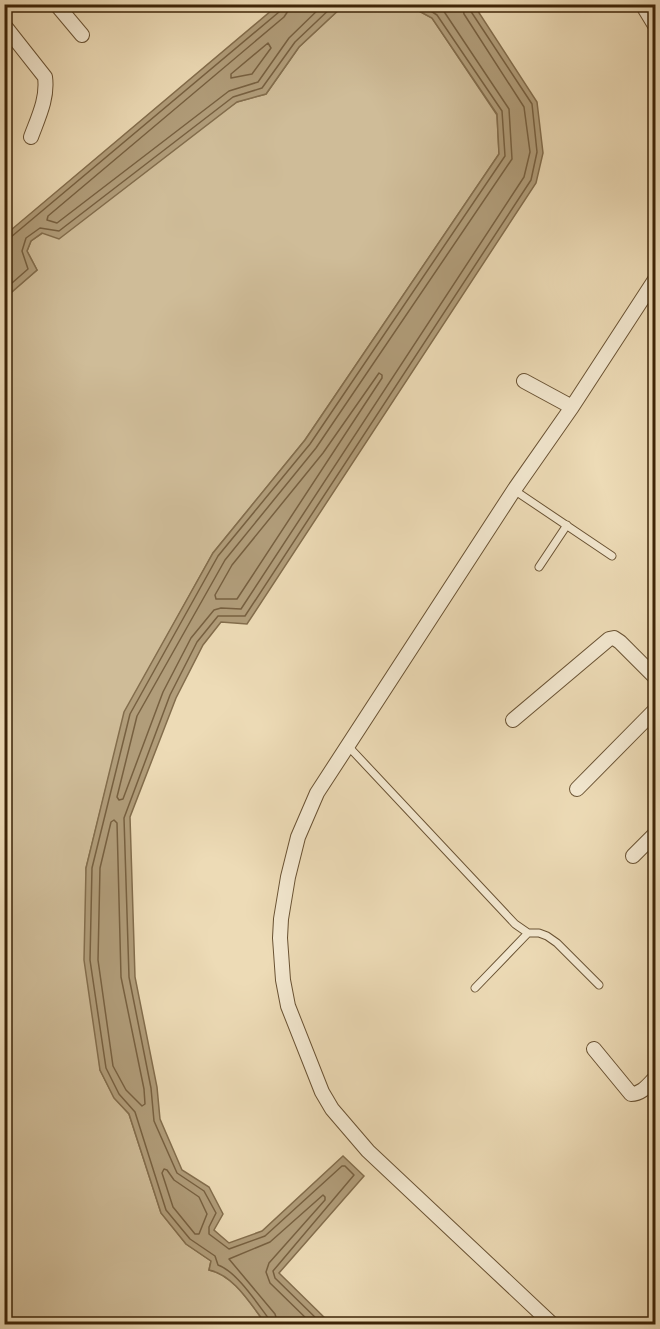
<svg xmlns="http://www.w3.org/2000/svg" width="660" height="1329" font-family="'EB Garamond',serif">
	<rect width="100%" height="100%" fill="#eddbb6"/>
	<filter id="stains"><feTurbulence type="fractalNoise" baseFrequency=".00333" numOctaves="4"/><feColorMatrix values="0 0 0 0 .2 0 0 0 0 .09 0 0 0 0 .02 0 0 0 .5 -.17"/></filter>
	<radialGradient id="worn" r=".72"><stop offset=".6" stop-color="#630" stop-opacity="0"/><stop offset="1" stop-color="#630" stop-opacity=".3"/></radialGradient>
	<!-- green -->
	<path fill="#cfbc98" stroke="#867050" stroke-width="1.5" d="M 344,5 L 408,5 L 432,18 L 497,115 L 499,154 L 305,440 L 213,553 L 125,712 L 86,868 L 100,1070 L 114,1097 L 129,1114 L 161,1213 L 186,1244 L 211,1261 L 209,1270 C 234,1275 251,1305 266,1324 L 5,1324 L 4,298 L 37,270 L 27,251 L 31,241 L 237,102 L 266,94 L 299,47 Z"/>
	<!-- water -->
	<path fill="#b19d7a" stroke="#836d4c" stroke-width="1.5" d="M 278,5 L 344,5 L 299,47 L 266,94 L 237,102 L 59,239 L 42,233 L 31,241 L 27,251 L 37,270 L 5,298 L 5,235 Z
		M 408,5 L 474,5 L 537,102 L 543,153 L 536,183 L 247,624 L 221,622 L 203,645 L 176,698 L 130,817 L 135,977 L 157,1087 L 160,1119 L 182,1170 L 209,1187 L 223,1214 L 214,1230 L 229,1243 L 262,1231 L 343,1156 L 364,1176 L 279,1273 L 331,1324 L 266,1324 C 251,1305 234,1275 209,1270 L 211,1261 L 186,1244 L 161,1213 L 129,1114 L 114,1098 L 100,1070 L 84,960 L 86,868 L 124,712 L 213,553 L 305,440 L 499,154 L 497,114 L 432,18 Z"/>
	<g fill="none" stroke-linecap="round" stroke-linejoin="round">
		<!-- shore -->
		<path stroke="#776040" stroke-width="1.5" d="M 289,4 L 288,11 L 284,17 L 48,216 L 47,220 L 57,223 L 229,91 L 258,82 L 289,38 L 324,4
			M 435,4 L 443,10 L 509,109 L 512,159 L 316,448 L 225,560 L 137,716 L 117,797 L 119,800 L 123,799 L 163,692 L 191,638 L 214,610 L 221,608 L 241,609 L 524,177 L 530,152 L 524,107 L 464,14 L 462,4
			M 268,43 L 271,48 L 252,74 L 231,78 L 231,74 Z
			M 4,239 L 11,237 L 279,12 L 282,4
			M 4,290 L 28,269 L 22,251 L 26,238 L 40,228 L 59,231 L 233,97 L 262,88 L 295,42 L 335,4
			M 379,373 L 382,375 L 382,378 L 237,599 L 216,599 L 215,595 L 232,565 L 323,453 Z
			M 114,820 L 117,823 L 121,977 L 144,1089 L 145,1104 L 142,1106 L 126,1090 L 113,1066 L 98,960 L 100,868 L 111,822 Z
			M 164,1169 L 167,1170 L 174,1180 L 199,1197 L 207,1214 L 199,1234 L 195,1234 L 173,1207 L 162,1173 Z
			M 270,1324 L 269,1319 C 257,1303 236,1271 218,1265 L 215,1256 L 190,1239 L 166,1210 L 135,1112 L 119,1094 L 106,1068 L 90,960 L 92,868 L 130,714 L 218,556 L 310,444 L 505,156 L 502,111 L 437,15 L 420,4
			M 278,1324 L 275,1314 L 229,1259 L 270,1242 L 323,1195 L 325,1197 L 325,1200 L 269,1263 L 266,1272 L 270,1283 L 312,1324
			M 322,1324 L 275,1278 L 273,1271 L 354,1175 L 345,1166 L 342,1166 L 265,1236 L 229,1249 L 209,1234 L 209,1227 L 216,1213 L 204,1191 L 177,1173 L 154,1121 L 151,1088 L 129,977 L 124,818 L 170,695 L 197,642 L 218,616 L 245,616 L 531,180 L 537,152 L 532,104 L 470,10 L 469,4"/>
		<!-- service casing -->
		<g stroke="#695233" stroke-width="9">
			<path id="service" d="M 514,490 L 612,556
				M 539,567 L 567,525
				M 348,746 L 515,924 L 528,933 L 539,933 L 547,936 L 557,943 L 599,985
				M 475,988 L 528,933"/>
		</g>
		<!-- minor casing -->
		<g stroke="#695233" stroke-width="16">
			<path id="minor" d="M 56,4 L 82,35
				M 642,4 L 656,27
				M 4,9 L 10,4
				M 4,25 L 45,77 C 48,98 38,118 31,137
				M 524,381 L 572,407
				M 513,720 L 609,639 L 614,638 L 620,642 L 656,678
				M 577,789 L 656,709
				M 633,856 L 656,833
				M 594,1049 L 631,1094 C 642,1094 648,1085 656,1077
				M 552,1324 L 368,1151 L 332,1109 L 322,1092 L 288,1006 L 283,980 L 280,938 L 281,919 L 288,877 L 298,837 L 317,793 L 514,490 L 572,407 L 656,278"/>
		</g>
		<!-- service -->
		<use href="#service" stroke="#f3e8d0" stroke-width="7"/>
		<!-- minor -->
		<use href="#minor" stroke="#f3e8d0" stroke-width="14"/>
	</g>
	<!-- margin -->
	<rect width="660" height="1329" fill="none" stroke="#eddbb6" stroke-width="24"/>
	<rect x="6" y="6" width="648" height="1317" fill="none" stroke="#3d2407" stroke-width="3"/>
	<rect x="12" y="12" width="636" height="1305" fill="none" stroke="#3d2407" stroke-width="1.5"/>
	<rect width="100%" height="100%" filter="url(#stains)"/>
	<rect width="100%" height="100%" fill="url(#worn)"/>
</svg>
